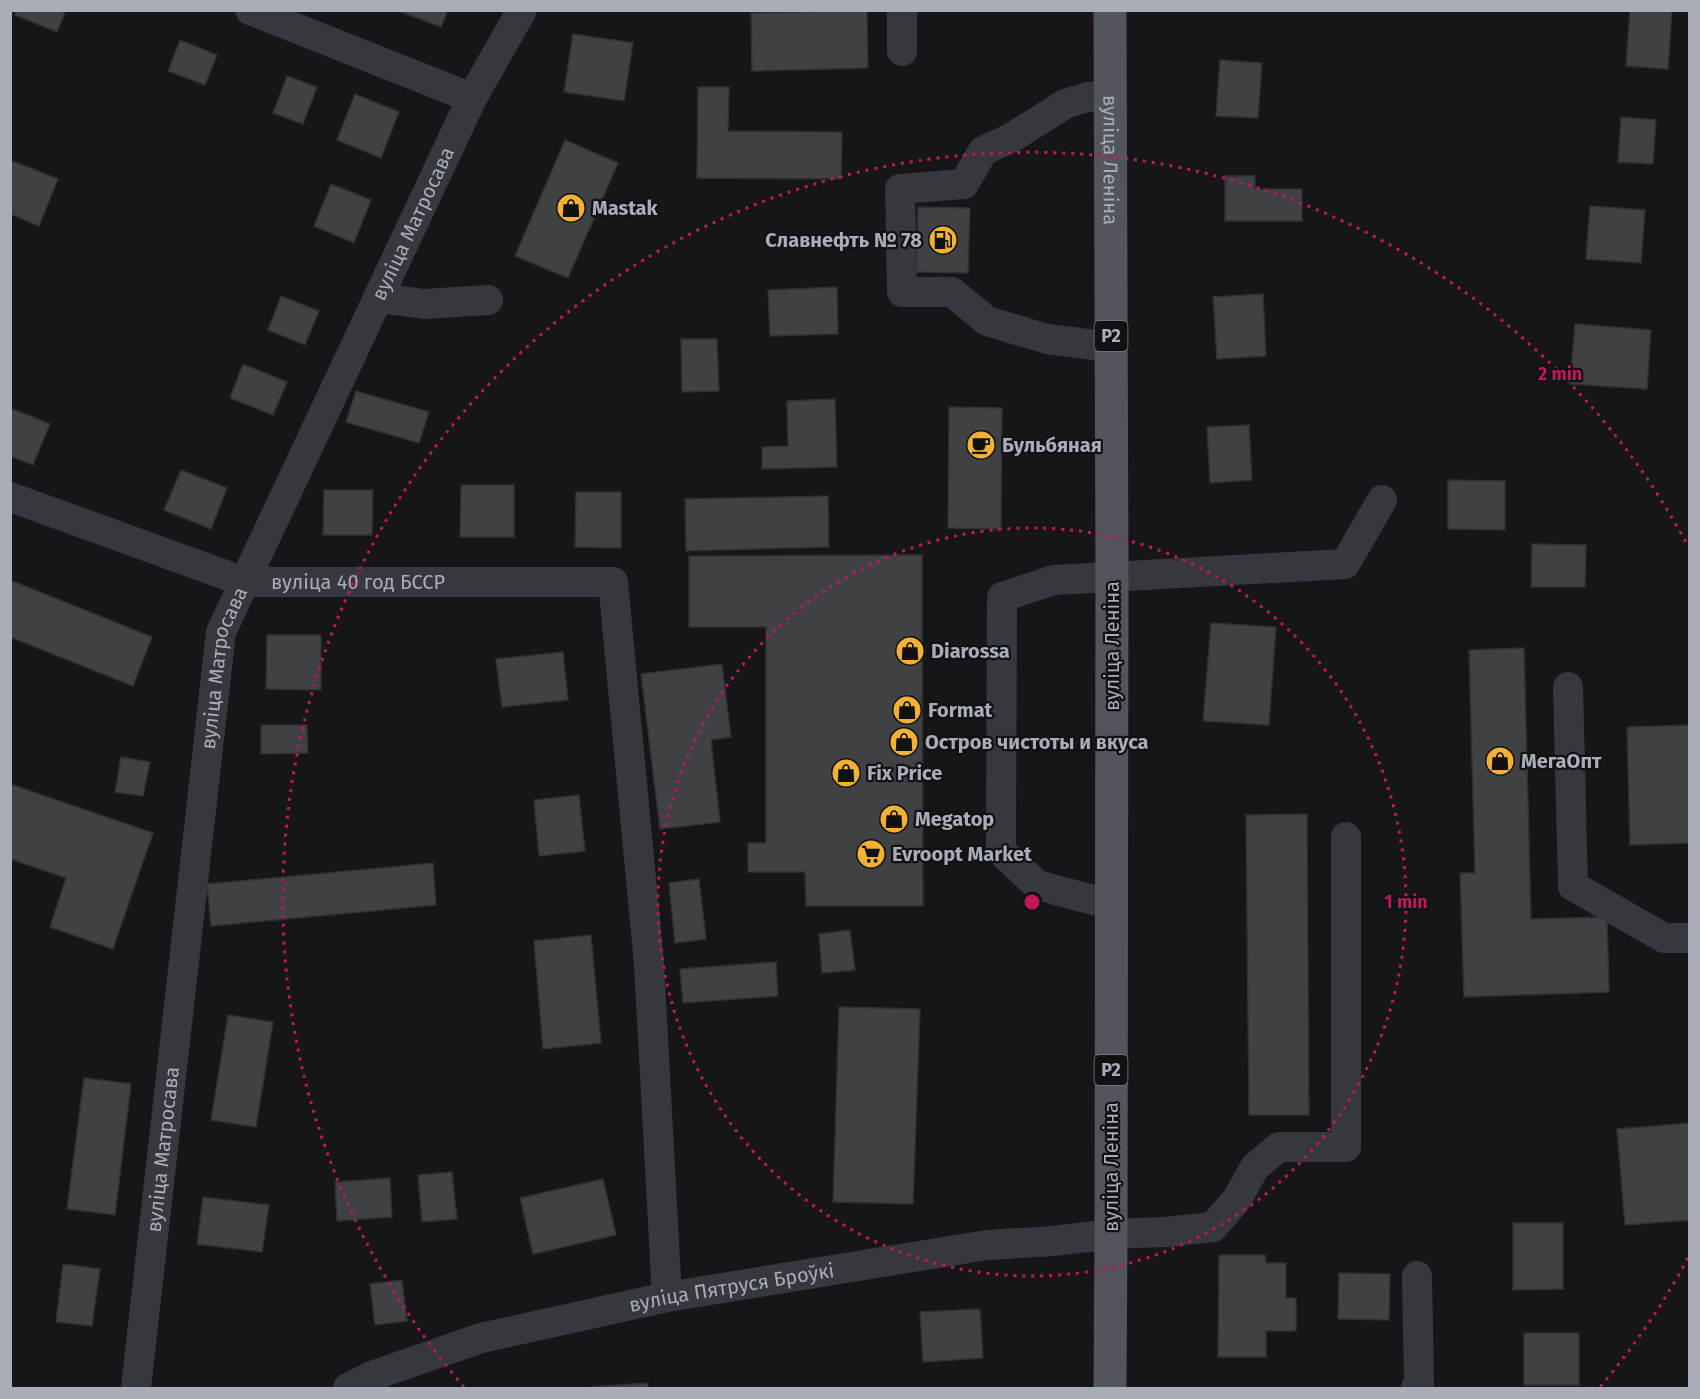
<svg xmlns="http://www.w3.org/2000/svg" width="1700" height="1399" font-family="'Fira Sans',sans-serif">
	<rect width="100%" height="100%" fill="#161618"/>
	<!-- building -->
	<path fill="#404145" stroke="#303034" stroke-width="1.5" d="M 17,10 L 66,10 L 57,32 L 15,15 Z
		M 396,10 L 448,10 L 441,27 Z
		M 867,10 L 868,68 L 752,71 L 751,13 Z
		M 1630,10 L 1672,10 L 1668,69 L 1626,66 Z
		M 573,34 L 633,43 L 624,101 L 564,92 Z
		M 180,40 L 217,55 L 205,85 L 168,71 Z
		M 1220,60 L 1262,63 L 1258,118 L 1216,116 Z
		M 287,76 L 317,87 L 303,124 L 273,113 Z
		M 698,87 L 729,87 L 728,131 L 842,132 L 841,179 L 697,178 Z
		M 355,94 L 399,112 L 381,158 L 337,140 Z
		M 1621,117 L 1656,120 L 1653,164 L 1618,162 Z
		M 565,140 L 618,163 L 568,278 L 515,256 Z
		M 10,160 L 58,179 L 39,226 L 10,214 Z
		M 1225,176 L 1255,176 L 1255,189 L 1302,189 L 1302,221 L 1225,221 Z
		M 331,184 L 371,200 L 354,243 L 314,226 Z
		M 1590,206 L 1645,210 L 1641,263 L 1586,259 Z
		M 918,207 L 970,208 L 968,273 L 916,272 Z
		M 837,287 L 838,334 L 770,336 L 768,290 Z
		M 1263,294 L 1266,356 L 1217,359 L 1213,297 Z
		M 281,296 L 319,311 L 305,345 L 268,330 Z
		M 1575,324 L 1651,330 L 1647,389 L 1570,384 Z
		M 681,339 L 717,339 L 719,391 L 682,392 Z
		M 243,364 L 287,382 L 273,415 L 230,398 Z
		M 356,391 L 429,412 L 419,443 L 346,422 Z
		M 835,399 L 837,467 L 762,469 L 762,447 L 788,446 L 787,401 Z
		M 949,407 L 1002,408 L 1001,529 L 948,528 Z
		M 10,408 L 50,424 L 33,465 L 10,456 Z
		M 1249,425 L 1252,480 L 1210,483 L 1207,427 Z
		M 181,470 L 227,488 L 211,529 L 164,510 Z
		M 1448,480 L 1505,481 L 1505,530 L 1448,529 Z
		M 461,485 L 514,485 L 514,537 L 460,537 Z
		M 324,490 L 373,490 L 372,535 L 323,535 Z
		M 576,492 L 621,492 L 621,548 L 575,547 Z
		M 828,496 L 829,547 L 686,551 L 685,499 Z
		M 1532,544 L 1586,545 L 1585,587 L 1531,587 Z
		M 922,555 L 923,906 L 806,906 L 805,872 L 748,872 L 748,843 L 766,843 L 766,627 L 689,627 L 689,556 Z
		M 10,580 L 152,637 L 133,686 L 10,637 Z
		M 1211,623 L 1276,627 L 1269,725 L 1203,721 Z
		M 267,635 L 321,635 L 321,690 L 266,689 Z
		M 1524,648 L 1531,919 L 1607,917 L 1609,992 L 1464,997 L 1460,873 L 1475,873 L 1469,650 Z
		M 563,652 L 568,700 L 502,707 L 496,659 Z
		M 722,664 L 731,737 L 711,740 L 720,822 L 660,829 L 641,674 Z
		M 261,725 L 307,725 L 308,753 L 261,754 Z
		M 1690,725 L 1690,843 L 1630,845 L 1627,727 Z
		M 121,757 L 150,762 L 143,796 L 115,792 Z
		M 10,784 L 153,833 L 113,949 L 50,927 L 66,878 L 10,859 Z
		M 579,795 L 585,851 L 539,856 L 534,800 Z
		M 1307,814 L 1309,1115 L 1249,1115 L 1246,815 Z
		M 433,863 L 436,905 L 211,926 L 207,884 Z
		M 699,879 L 706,939 L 675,943 L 669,883 Z
		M 850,930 L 855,970 L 822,973 L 819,934 Z
		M 591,935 L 601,1043 L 543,1049 L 534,941 Z
		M 776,962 L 778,996 L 683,1003 L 680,969 Z
		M 839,1007 L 920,1009 L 913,1204 L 833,1202 Z
		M 228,1015 L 273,1022 L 256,1127 L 211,1120 Z
		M 84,1078 L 131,1084 L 115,1215 L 67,1209 Z
		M 1690,1123 L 1690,1220 L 1625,1225 L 1617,1129 Z
		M 452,1172 L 457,1219 L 422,1222 L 418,1175 Z
		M 390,1178 L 392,1217 L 337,1221 L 335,1182 Z
		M 603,1179 L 616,1235 L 533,1254 L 520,1198 Z
		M 203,1197 L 269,1205 L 262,1252 L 197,1244 Z
		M 1513,1223 L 1563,1223 L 1563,1289 L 1513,1290 Z
		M 1219,1255 L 1265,1255 L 1266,1263 L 1286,1263 L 1286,1298 L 1296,1298 L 1296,1331 L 1266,1331 L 1266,1357 L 1218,1357 Z
		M 63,1264 L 100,1269 L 92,1326 L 56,1322 Z
		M 1339,1273 L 1390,1274 L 1389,1320 L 1338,1319 Z
		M 402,1280 L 407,1321 L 375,1325 L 370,1284 Z
		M 980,1309 L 983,1358 L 923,1362 L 920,1312 Z
		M 1524,1333 L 1579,1333 L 1579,1385 L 1524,1385 Z
		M 648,1383 L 648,1388 L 589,1388 L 589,1387 Z"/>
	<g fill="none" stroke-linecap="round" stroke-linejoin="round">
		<!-- minor -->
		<g stroke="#37383d" stroke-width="30">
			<path d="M 250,10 L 472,98"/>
			<path d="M 902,51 L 902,10"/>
			<path d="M 1109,96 L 1088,97 L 1065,104 L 1011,138 L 983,151 L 964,184 L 900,189 L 902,292 L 952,292 L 987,321 L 1047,339 L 1111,347"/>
			<path d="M 378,298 L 424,304 L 488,300"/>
			<path id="s1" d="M 10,497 L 245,582 L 613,582 L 649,964 L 667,1297"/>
			<path d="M 1568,687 L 1573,886 L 1664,938 L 1690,938"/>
			<path d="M 1112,905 L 1037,885 L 1001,851 L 1002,597 L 1054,580 L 1345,564 L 1382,500"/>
			<path id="s2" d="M 136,1388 L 221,632 L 472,98 L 522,10"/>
			<path id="s3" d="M 348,1388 L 372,1376 L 481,1338 L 667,1297 L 987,1245 L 1054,1241 L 1111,1234 L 1166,1232 L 1213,1227 L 1237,1199 L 1255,1167 L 1279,1147 L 1346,1147 L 1346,837"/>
			<path d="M 1416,1388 L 1419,1384 L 1417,1276"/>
		</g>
		<!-- major -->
		<path stroke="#53555c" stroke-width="33" id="s4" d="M 1110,10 L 1112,576 L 1111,1234 L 1110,1388"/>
	</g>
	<!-- distance rings -->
	<g fill="none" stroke="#c2185b" stroke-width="3" stroke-dasharray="3 6">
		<circle cx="1032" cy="902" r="374"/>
		<path d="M1688 1258A747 747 0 0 1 1600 1387M464 1387A747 747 0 1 1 1688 546"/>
	</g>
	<!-- icons -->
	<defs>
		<g id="shop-disc" transform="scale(1.5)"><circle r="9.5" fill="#f2b134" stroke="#111113"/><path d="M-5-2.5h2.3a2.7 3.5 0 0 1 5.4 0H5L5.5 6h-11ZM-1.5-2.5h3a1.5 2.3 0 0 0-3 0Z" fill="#111"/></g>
		<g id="fuel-disc" transform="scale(1.5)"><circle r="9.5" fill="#f2b134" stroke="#111113"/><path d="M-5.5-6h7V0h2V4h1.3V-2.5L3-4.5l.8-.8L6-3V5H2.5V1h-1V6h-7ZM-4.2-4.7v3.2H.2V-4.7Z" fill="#111"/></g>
		<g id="cafe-disc" transform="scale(1.5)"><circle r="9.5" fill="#f2b134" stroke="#111113"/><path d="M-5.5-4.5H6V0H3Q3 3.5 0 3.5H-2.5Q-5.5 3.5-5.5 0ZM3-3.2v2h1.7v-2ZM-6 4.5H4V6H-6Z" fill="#111"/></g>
		<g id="supermarket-disc" transform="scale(1.5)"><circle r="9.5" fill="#f2b134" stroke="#111113"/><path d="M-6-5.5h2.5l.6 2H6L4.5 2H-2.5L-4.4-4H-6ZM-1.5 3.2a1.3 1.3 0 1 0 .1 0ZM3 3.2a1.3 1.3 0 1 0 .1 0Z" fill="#111"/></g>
	</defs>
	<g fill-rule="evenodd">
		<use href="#shop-disc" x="571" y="208"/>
		<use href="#fuel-disc" x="943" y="240"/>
		<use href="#cafe-disc" x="981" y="445"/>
		<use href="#shop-disc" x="910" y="651"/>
		<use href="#shop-disc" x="907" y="710"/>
		<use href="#shop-disc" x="904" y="742"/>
		<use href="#shop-disc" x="1500" y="761"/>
		<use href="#shop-disc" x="846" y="773"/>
		<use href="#shop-disc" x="894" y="819"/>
		<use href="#supermarket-disc" x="871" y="854"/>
	</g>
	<g text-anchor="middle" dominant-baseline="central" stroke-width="4.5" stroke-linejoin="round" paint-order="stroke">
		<!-- shield labels -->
		<g fill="#111113" stroke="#7b7e86" stroke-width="1.5">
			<rect x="1094.5" y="321" width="33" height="30" rx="4.5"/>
			<rect x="1094.5" y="1055" width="33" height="30" rx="4.5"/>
		</g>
		<g font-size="18" font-weight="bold" fill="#a8adb8">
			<text x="1111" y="336">Р2</text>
			<text x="1111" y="1070">Р2</text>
		</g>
		<!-- street labels -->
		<g font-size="20" fill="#a8adb8" stroke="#111113">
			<text stroke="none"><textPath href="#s4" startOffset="150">вуліца Леніна</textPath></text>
			<text stroke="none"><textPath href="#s2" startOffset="1212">вуліца Матросава</textPath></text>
			<text stroke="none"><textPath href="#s1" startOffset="363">вуліца 40 год БССР</textPath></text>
			<text transform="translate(1112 646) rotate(-90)">вуліца Леніна</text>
			<text stroke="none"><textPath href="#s2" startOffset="726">вуліца Матросава</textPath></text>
			<text stroke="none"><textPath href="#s2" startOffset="240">вуліца Матросава</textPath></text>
			<text transform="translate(1111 1167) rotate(-90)">вуліца Леніна</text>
			<text stroke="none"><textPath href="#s3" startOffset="398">вуліца Пятруся Броўкі</textPath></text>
		</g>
		<!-- poi labels -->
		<g font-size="20" font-weight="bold" fill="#a8adb8" stroke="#111113" text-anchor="start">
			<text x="592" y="208">Mastak</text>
			<text x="922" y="240" text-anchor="end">Славнефть № 78</text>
			<text x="1002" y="445">Бульбяная</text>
			<text x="931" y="651">Diarossa</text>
			<text x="928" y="710">Format</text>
			<text x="925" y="742">Остров чистоты и вкуса</text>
			<text x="1521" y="761">МегаОпт</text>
			<text x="867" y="773">Fix Price</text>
			<text x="915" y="819">Megatop</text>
			<text x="892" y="854">Evroopt Market</text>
		</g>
	</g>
	<circle cx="1032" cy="902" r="9" fill="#c2185b" stroke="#111113" stroke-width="3"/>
	<g font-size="18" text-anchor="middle" font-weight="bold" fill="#c2185b" stroke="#111113" stroke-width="4.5" stroke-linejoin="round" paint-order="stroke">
		<text x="1560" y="380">2 min</text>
		<text x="1406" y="908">1 min</text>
	</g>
	<!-- border -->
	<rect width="1700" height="1399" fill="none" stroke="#a8adb8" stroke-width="24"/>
</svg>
